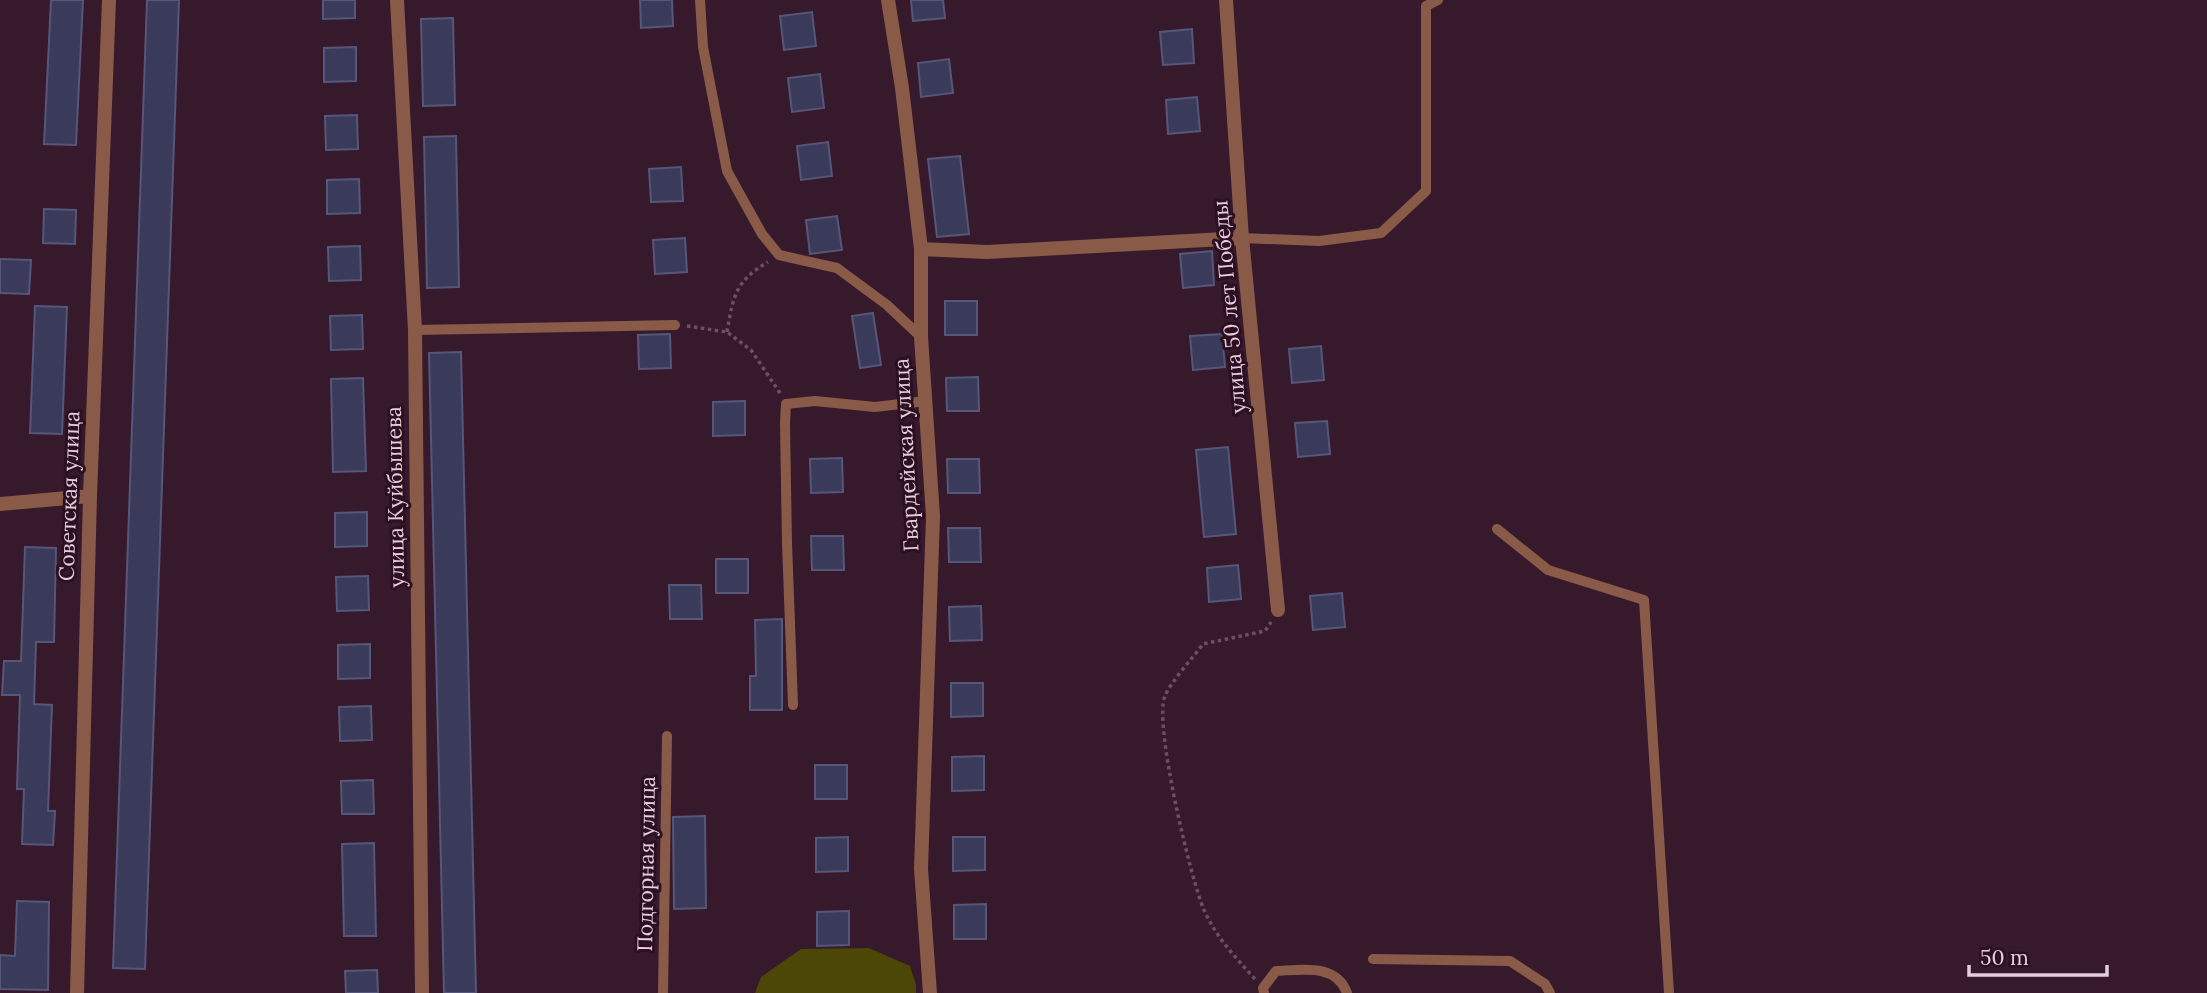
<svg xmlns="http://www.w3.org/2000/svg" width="2207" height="993" font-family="Lora,serif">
	<rect width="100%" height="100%" fill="#37192c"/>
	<!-- green -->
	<path fill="#4c4607" d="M 869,948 L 910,966 L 916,985 L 916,993 L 755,993 L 761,977 L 801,949 Z"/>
	<!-- building -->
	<path fill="#3a3a5b" stroke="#555679" stroke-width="2" d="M 51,0 L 83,0 L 76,145 L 44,144 Z
		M 147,0 L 179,0 L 145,969 L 113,968 Z
		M 323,0 L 355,0 L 355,18 L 323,19 Z
		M 640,0 L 672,0 L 673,26 L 641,28 Z
		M 911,0 L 943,0 L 945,18 L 913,21 Z
		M 812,12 L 816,46 L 784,50 L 780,16 Z
		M 453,18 L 455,105 L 423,106 L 421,19 Z
		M 1192,29 L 1194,63 L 1163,65 L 1160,32 Z
		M 356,47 L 356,81 L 324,82 L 324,48 Z
		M 949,59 L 953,93 L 921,97 L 918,63 Z
		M 820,74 L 824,108 L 792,112 L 788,78 Z
		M 1197,97 L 1200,131 L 1168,134 L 1166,100 Z
		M 357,115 L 358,149 L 326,150 L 325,116 Z
		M 456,136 L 459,287 L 427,288 L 424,137 Z
		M 828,142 L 832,176 L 801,180 L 797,146 Z
		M 960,156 L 969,234 L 937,237 L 928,159 Z
		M 681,167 L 683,201 L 651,202 L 649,169 Z
		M 359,179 L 360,213 L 327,214 L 327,180 Z
		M 44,209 L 76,210 L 75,244 L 43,243 Z
		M 837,216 L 842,250 L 810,254 L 806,220 Z
		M 685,238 L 687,272 L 655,274 L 653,240 Z
		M 360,246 L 361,280 L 329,281 L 328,247 Z
		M 1212,251 L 1214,285 L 1183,288 L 1180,254 Z
		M 0,259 L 31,260 L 29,294 L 0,293 Z
		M 945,301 L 977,301 L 977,335 L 945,335 Z
		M 35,306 L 67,307 L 62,434 L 30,433 Z
		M 873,313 L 881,365 L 860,368 L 852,316 Z
		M 362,315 L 363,349 L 331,350 L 330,316 Z
		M 670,334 L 671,368 L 639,369 L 638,335 Z
		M 1222,334 L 1225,367 L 1193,370 L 1190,336 Z
		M 1321,346 L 1324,380 L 1292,383 L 1289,349 Z
		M 461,352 L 476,993 L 444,993 L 429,353 Z
		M 978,377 L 979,411 L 947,411 L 946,378 Z
		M 363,378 L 366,471 L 333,472 L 331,379 Z
		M 745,401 L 745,435 L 713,436 L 713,402 Z
		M 1327,421 L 1330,454 L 1298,457 L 1295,423 Z
		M 1228,447 L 1236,534 L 1204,537 L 1196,450 Z
		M 842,458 L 843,492 L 811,493 L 810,459 Z
		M 947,459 L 979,459 L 980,493 L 948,493 Z
		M 367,512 L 367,546 L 335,547 L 335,513 Z
		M 948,528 L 980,528 L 981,562 L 949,562 Z
		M 811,536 L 843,536 L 844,570 L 812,570 Z
		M 25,547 L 56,548 L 54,642 L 36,642 L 34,704 L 52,705 L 48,811 L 55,811 L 53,845 L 22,844 L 24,789 L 17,789 L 20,695 L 2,695 L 4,661 L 21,661 Z
		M 716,559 L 748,559 L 748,593 L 716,593 Z
		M 1238,565 L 1241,599 L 1209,602 L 1207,568 Z
		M 368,576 L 369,610 L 337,611 L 336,577 Z
		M 669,585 L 701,585 L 702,619 L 670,619 Z
		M 1342,593 L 1345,627 L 1313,630 L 1310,596 Z
		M 981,606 L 982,640 L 950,641 L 949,607 Z
		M 782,619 L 782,710 L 750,710 L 750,676 L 756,676 L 755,620 Z
		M 370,644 L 370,678 L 338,679 L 338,645 Z
		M 951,683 L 983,683 L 983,716 L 951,717 Z
		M 371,706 L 372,740 L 340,741 L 339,707 Z
		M 984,756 L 984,790 L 952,791 L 952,757 Z
		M 815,765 L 847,765 L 847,799 L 815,799 Z
		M 373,780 L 374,814 L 342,814 L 341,781 Z
		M 705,816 L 706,908 L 674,909 L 673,817 Z
		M 848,837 L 848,871 L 816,872 L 816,838 Z
		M 953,837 L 985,837 L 985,870 L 953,871 Z
		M 374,843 L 376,936 L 344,936 L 342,844 Z
		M 17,901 L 49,902 L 48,990 L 0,989 L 0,955 L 15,956 Z
		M 986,904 L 986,939 L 954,939 L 954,905 Z
		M 849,911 L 849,945 L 817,946 L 817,912 Z
		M 377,970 L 378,993 L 346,993 L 345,971 Z"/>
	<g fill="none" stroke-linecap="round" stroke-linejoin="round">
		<!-- path -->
		<path stroke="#6c5061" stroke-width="3.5" stroke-dasharray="3.5 3.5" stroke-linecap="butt" d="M 687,326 L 727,332 L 751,350 L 780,393
			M 727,332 C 733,297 735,281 768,262
			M 1255,979 C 1235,957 1216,937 1204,910 C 1191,880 1153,722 1165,696 C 1171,681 1193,658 1203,644 L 1265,631 L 1271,622"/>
		<!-- service -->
		<path stroke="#895a47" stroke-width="10" d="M 700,0 L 703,47 L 727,171 L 762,234 L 779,255 L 837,268 L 887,305 L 921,337
			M 1242,238 L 1319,241 L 1381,233 L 1426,191 L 1426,6 L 1438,0
			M 415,330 L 675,325
			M 1497,529 L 1548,570 L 1644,600 L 1669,993
			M 793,705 L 787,543 L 785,424 L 786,404 L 815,401 L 875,407 L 926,401
			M 1373,959 L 1510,961 L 1545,984 L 1550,993
			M 663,993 L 667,736
			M 1264,993 L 1263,988 L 1276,971 C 1302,970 1336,963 1347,993"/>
		<!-- minor -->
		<path stroke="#895a47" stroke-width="14" d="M 397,0 L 415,330 L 422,993
			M 888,0 L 902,88 L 921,249 L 921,337 L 933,516 L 921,869 L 930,993
			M 1226,0 L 1242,238 L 1278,610
			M 921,249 L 987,252 L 1242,238
			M 0,504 L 90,496
			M 77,993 L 90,496 L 109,0"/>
	</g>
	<g text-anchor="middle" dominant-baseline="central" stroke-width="6" stroke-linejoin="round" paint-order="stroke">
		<!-- street labels -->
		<g font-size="21" fill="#e4ceda" stroke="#2d0f22">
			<text transform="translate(1229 307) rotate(-95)">улица 50 лет Победы</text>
			<text transform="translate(906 455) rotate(-93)">Гвардейская улица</text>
			<text transform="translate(69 496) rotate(-88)">Советская улица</text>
			<text transform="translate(395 497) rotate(-91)">улица Куйбышева</text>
			<text transform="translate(646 864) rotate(-89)">Подгорная улица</text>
		</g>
	</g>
	<!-- scale -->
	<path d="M1969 965v10h138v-10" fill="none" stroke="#e4ceda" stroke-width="3.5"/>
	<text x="1980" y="965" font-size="21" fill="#e4ceda" stroke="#2d0f22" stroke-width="5" paint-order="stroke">50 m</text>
</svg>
